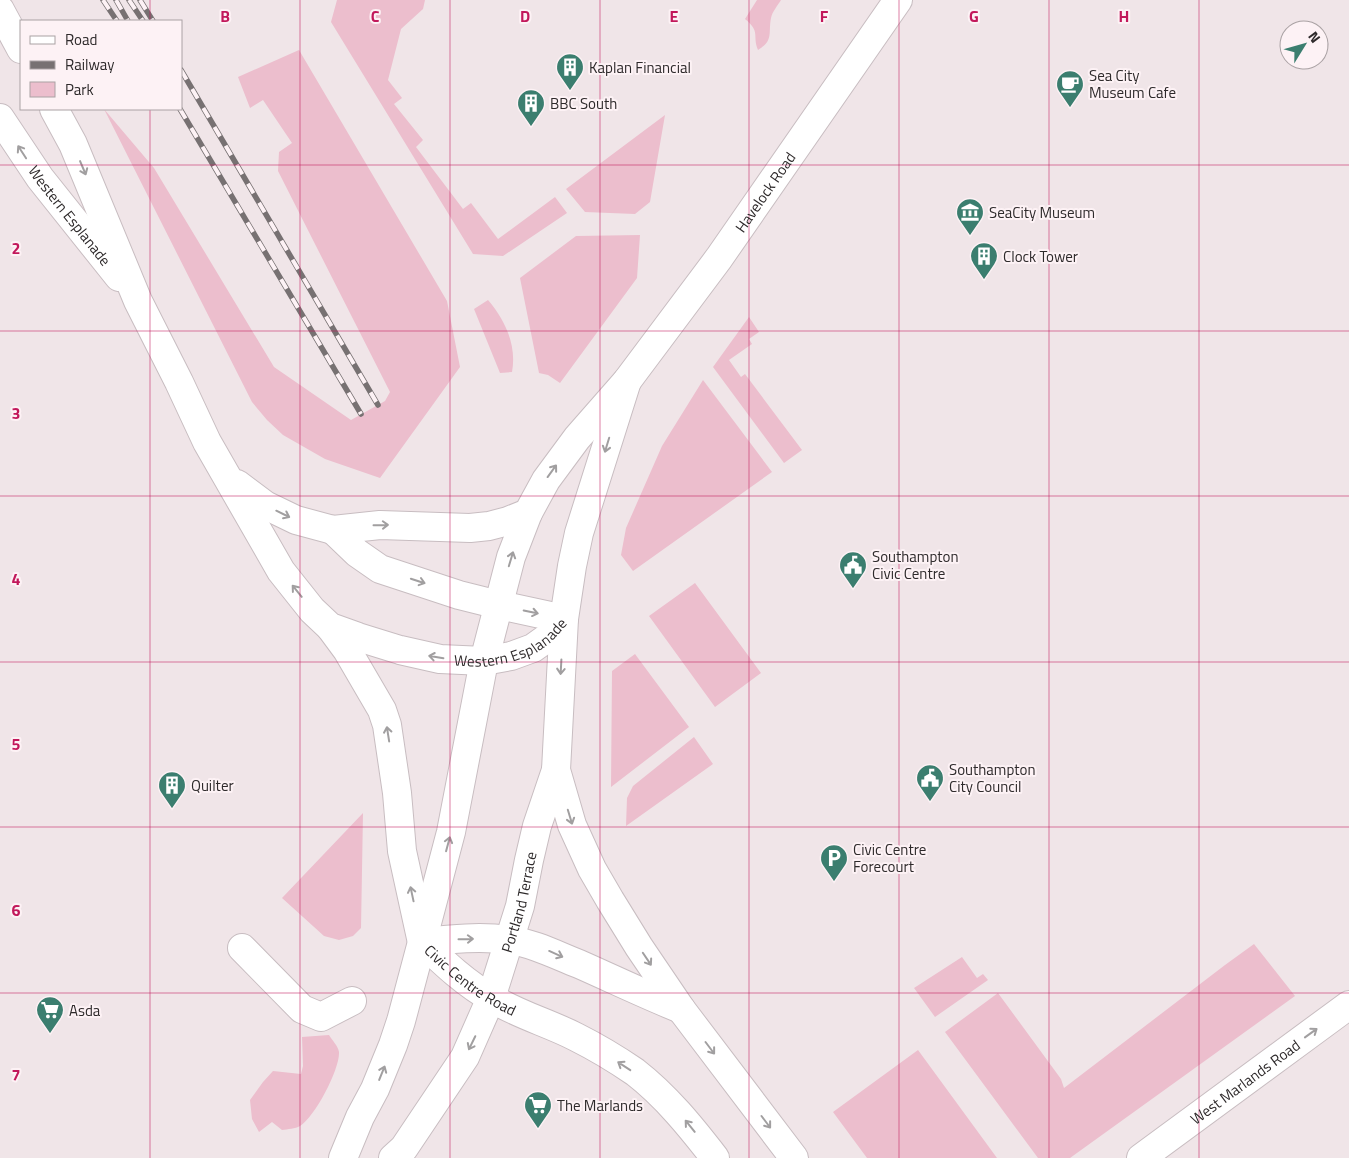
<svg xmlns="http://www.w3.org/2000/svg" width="1349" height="1158" font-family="'Titillium Web',sans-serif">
	<rect width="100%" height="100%" fill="#f0e5e8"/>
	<!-- green -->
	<path fill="#ecbecd" d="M 337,0 L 425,0 L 423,9 L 401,29 L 388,80 L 402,98 L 394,104 L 423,140 L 416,147 L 463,209 L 471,203 L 498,239 L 555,197 L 567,213 L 503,256 L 473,254 L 331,22 Z
		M 757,0 L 781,0 C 778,5 772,12 771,18 C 768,34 774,40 758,50 C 752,35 761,32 745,19 Z
		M 299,50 L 447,301 L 460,367 L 380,478 L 325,459 L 283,435 L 267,420 L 252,402 L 104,109 L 154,168 L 274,367 L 351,420 L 385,401 L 390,392 L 278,171 L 279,152 L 292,143 L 263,100 L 250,108 L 238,77 Z
		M 665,115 L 650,202 L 635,214 L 585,212 L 566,189 Z
		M 640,235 L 637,278 L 560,383 L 548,375 L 539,373 L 520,278 L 576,236 Z
		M 488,300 C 505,320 517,345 512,372 L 500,373 L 474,309 Z
		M 749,317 L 759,332 L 749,339 L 752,344 L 729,360 L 741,377 L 745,374 L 802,450 L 784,463 L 713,367 Z
		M 703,380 L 772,472 L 633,571 L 621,555 L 626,528 L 662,446 Z
		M 695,583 L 761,673 L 715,707 L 649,616 Z
		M 635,654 L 689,727 L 611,787 L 612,671 Z
		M 694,737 L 713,764 L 626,826 L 627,798 L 633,786 Z
		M 363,813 L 361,928 L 353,936 L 339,940 L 324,936 L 282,898 Z
		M 1254,944 L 1295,996 L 1070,1158 L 1038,1158 L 945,1032 L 998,993 L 1061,1079 L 1064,1088 L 1225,965 Z
		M 962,957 L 977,978 L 983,974 L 988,980 L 935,1017 L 914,988 Z
		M 329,1035 C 332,1040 338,1046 339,1052 C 340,1069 315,1117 300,1126 C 295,1129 288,1129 282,1130 L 272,1122 L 259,1132 L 252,1119 L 250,1100 L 263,1082 L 273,1071 L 301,1074 L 303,1066 L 302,1037 Z
		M 918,1050 L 997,1158 L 867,1158 L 833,1112 Z"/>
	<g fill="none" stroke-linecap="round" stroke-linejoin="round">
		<!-- pedestrian casing -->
		<g stroke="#c8bdc1" stroke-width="30">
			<path id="pedestrian" d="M 242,948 L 302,1009 L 321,1017 L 352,1001"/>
		</g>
		<!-- minor casing -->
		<g stroke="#c8bdc1" stroke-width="30">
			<g id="minor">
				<path d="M 343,1158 L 360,1117 L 375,1089 L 393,1045 L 401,1021 L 422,942 C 451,939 481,936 510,940 C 535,944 556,955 579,964 C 613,979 646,995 681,1009"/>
				<path id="s1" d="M 393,1158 L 404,1148 L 465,1057 L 491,998 L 520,906 L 529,860 L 537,826 L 556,770"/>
				<path id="s2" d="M 1141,1158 L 1349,1005"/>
			</g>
		</g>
		<!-- tertiary casing -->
		<g stroke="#c8bdc1" stroke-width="30">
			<g id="tertiary">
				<path d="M 333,530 L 357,553 L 380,569 L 459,595 L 499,605 L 564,619 L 556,770 L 572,825 L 592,869 L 610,900 L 639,947 L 681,1009 L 794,1158"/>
				<path d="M 330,627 L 347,650 L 382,710 L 387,725 L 397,793 L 402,851 L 421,938"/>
				<path d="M 422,942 L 451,832 L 484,661 L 511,557 L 528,513"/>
				<path id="s3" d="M 422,942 C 444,963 466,984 493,999 C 519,1015 549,1023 576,1037 C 596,1047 616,1059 635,1072 C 666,1096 691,1127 715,1158"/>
			</g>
		</g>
		<!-- primary casing -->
		<g stroke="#c8bdc1" stroke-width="30">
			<g id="primary">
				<path d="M 0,10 L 21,49"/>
				<path id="s4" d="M 54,109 L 73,144 L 138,301 L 179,382 L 207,442 L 281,571 L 312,610 L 330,627 L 358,637 L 400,650 L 440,659 L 484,661 L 511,656 L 533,648 L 547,638 L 564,619 L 572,566 L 579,533 L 627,381"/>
				<path id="s5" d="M 0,118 L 40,178 L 119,277"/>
				<path id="s6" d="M 237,484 L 265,505 L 296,520 L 333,530 L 380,525 L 470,528 L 489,526 L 508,521 L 528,513 L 546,480 L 577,438 L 627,381 L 719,258 L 898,0"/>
			</g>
		</g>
		<!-- pedestrian -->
		<use href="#pedestrian" stroke="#fff" stroke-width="28"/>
		<!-- minor -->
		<use href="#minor" stroke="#fff" stroke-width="28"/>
		<!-- tertiary -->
		<use href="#tertiary" stroke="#fff" stroke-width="28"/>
		<!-- primary -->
		<use href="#primary" stroke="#fff" stroke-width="28"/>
		<!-- rail casing -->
		<g stroke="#777172" stroke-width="5.5">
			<path id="rail" d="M 103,0 L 117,21
				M 116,0 L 128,21
				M 129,0 L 143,21
				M 140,0 L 153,21
				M 181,70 L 378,405
				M 180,109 L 361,414"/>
		</g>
		<!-- rail -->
		<use href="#rail" stroke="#fdf2f5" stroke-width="4" stroke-dasharray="11" stroke-linecap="butt"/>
	</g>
	<!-- one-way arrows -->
	<defs><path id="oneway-shaft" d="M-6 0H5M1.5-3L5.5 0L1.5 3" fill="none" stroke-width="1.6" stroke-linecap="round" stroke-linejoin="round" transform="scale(1.25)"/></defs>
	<g stroke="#a19fa0">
		<use href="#oneway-shaft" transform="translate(22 152) rotate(-123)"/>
		<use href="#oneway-shaft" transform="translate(83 168) rotate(67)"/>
		<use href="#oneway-shaft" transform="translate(607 445) rotate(107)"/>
		<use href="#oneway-shaft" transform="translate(552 471) rotate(-54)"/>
		<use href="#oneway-shaft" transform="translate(283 514) rotate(26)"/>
		<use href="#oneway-shaft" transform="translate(381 525) rotate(-1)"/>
		<use href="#oneway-shaft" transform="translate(511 559) rotate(-73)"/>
		<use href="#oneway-shaft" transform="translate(418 581) rotate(18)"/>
		<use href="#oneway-shaft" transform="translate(297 591) rotate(-129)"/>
		<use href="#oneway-shaft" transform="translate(531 612) rotate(12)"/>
		<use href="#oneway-shaft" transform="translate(436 657) rotate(-171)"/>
		<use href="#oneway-shaft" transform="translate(561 667) rotate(93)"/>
		<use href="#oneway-shaft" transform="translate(388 734) rotate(-99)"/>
		<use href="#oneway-shaft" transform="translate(570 817) rotate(73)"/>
		<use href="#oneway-shaft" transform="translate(448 844) rotate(-75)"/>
		<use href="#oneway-shaft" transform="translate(412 894) rotate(-102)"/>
		<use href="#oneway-shaft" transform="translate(466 939) rotate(-1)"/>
		<use href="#oneway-shaft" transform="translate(556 954) rotate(24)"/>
		<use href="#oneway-shaft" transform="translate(647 959) rotate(56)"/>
		<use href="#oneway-shaft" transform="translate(1311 1033) rotate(-36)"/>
		<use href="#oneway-shaft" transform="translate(472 1043) rotate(116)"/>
		<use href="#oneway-shaft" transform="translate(710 1048) rotate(53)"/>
		<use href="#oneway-shaft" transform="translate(624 1066) rotate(-147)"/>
		<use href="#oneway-shaft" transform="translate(382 1073) rotate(-68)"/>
		<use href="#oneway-shaft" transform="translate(766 1122) rotate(53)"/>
		<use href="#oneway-shaft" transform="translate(690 1126) rotate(-129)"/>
	</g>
	<!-- grid -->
	<path fill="none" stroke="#c2185b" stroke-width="1" stroke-opacity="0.55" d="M 150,0 L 150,21M 300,0 L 300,1158M 450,0 L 450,1158M 600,0 L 600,1158M 749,0 L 749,1158M 899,0 L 899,1158M 1049,0 L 1049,1158M 1199,0 L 1199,1158M 150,109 L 150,1158M 0,165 L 1349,165M 0,331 L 1349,331M 0,496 L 1349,496M 0,662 L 1349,662M 0,827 L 1349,827M 0,993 L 1349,993"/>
	<!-- icons -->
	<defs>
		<g id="building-pin" transform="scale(1.4375)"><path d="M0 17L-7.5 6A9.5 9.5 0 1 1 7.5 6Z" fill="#3b7e6f" stroke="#fdf2f5"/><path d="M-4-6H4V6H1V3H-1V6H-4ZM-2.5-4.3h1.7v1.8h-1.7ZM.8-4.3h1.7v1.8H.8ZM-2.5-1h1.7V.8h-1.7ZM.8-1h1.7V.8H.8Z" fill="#fff"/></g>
		<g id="cafe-pin" transform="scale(1.4375)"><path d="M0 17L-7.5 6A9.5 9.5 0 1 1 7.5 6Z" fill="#3b7e6f" stroke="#fdf2f5"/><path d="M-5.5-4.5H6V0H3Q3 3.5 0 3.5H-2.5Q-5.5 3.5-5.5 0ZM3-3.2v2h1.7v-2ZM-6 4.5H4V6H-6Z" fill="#fff"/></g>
		<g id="museum-pin" transform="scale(1.4375)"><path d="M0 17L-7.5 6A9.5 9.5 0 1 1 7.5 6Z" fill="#3b7e6f" stroke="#fdf2f5"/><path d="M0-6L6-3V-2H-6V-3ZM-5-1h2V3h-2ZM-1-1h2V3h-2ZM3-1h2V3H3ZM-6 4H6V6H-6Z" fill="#fff"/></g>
		<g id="civic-pin" transform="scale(1.4375)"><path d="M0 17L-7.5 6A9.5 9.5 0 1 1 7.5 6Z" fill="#3b7e6f" stroke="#fdf2f5"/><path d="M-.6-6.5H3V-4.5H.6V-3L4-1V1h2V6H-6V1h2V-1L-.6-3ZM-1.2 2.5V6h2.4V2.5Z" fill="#fff"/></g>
		<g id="parking-pin" transform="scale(1.4375)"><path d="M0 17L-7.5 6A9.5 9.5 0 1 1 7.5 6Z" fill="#3b7e6f" stroke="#fdf2f5"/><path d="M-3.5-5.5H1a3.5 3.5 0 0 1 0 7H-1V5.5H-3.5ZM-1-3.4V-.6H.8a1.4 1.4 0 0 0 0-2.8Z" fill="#fff"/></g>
		<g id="supermarket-pin" transform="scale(1.4375)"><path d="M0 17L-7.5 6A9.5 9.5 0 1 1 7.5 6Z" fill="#3b7e6f" stroke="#fdf2f5"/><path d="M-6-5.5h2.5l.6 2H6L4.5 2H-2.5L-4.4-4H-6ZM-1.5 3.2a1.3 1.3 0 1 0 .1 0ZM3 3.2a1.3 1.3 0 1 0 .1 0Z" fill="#fff"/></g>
	</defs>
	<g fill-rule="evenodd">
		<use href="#building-pin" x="570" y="67"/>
		<use href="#cafe-pin" x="1070" y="84"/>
		<use href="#building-pin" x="531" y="103"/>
		<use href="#museum-pin" x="970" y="212"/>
		<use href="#building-pin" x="984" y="256"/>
		<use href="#civic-pin" x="853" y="565"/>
		<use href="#civic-pin" x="930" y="778"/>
		<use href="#building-pin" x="172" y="785"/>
		<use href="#parking-pin" x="834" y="858"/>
		<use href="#supermarket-pin" x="50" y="1010"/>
		<use href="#supermarket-pin" x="538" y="1105"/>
	</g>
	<g text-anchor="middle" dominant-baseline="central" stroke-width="4" stroke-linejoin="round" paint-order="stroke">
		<!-- poi labels -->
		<g font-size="15" fill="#2e2a2b" stroke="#fdf2f5" text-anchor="start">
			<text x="589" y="67">Kaplan Financial</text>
			<text x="1089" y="75">Sea City<tspan x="1089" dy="17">Museum Cafe</tspan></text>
			<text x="550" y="103">BBC South</text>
			<text x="989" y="212">SeaCity Museum</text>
			<text x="1003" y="256">Clock Tower</text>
			<text x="872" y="556">Southampton<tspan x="872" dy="17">Civic Centre</tspan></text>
			<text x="949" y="769">Southampton<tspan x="949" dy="17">City Council</tspan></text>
			<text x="191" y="785">Quilter</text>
			<text x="853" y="849">Civic Centre<tspan x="853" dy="17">Forecourt</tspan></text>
			<text x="69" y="1010">Asda</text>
			<text x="557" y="1105">The Marlands</text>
		</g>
		<!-- street labels -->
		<g font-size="15" fill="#2e2a2b" stroke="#fdf2f5">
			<text stroke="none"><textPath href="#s6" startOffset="705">Havelock Road</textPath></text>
			<text stroke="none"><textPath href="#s5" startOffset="120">Western Esplanade</textPath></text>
			<text stroke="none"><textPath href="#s4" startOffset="780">Western Esplanade</textPath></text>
			<text stroke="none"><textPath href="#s1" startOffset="289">Portland Terrace</textPath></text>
			<text stroke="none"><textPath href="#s3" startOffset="62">Civic Centre Road</textPath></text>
			<text stroke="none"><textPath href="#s2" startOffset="129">West Marlands Road</textPath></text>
		</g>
	</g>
	<g font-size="16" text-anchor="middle" font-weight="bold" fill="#c2185b" stroke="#fdf2f5" stroke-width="4" stroke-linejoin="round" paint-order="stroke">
		<text x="225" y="22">B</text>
		<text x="375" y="22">C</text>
		<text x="525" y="22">D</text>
		<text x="674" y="22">E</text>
		<text x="824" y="22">F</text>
		<text x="974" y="22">G</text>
		<text x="1124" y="22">H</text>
		<text x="16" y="254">2</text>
		<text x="16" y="419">3</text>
		<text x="16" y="585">4</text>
		<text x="16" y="750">5</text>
		<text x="16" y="916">6</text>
		<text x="16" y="1081">7</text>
	</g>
	<!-- legend -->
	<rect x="20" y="20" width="162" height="90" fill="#fdf2f5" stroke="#aaa2a4"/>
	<rect x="30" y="36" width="25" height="8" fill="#ffffff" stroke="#aaa2a4"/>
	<text x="65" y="45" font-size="15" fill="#2e2a2b">Road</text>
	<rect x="30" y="61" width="25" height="8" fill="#777172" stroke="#aaa2a4"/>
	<text x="65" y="70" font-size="15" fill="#2e2a2b">Railway</text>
	<rect x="30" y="82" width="25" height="15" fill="#ecbecd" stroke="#aaa2a4"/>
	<text x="65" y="95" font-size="15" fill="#2e2a2b">Park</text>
	<!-- north arrow -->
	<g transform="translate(1304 45) rotate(53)"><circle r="24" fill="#fdf2f5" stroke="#aaa2a4"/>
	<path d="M0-4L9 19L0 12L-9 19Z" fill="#3b7e6f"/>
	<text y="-8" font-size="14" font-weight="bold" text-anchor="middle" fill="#2e2a2b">N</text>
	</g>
</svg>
